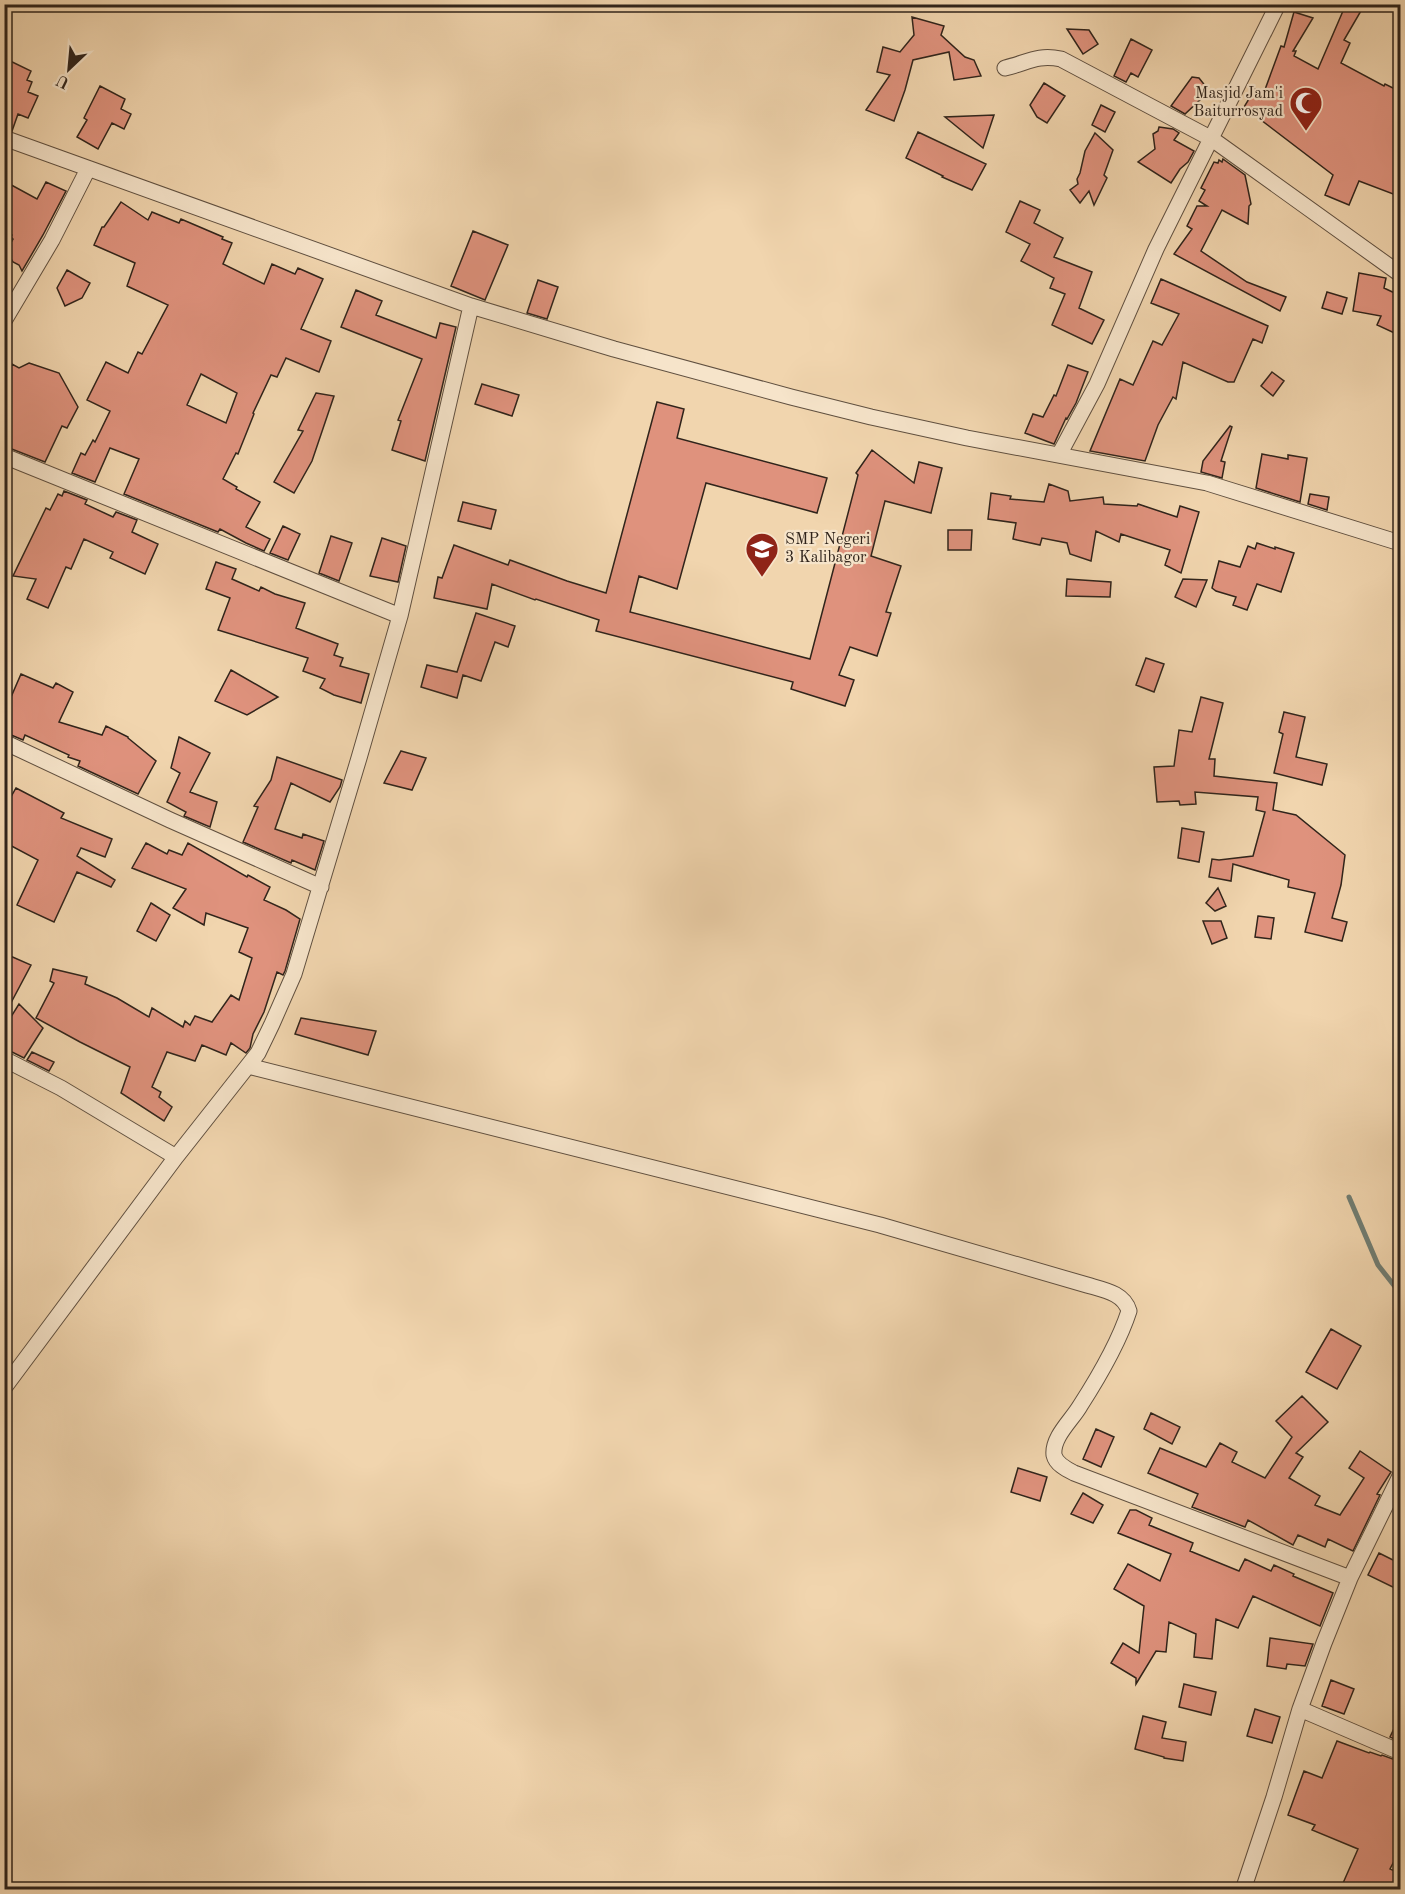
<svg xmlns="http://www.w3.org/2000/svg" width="1405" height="1894" font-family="'Old Standard TT',serif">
	<rect width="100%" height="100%" fill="#f1d5ae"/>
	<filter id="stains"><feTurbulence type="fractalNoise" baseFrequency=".00333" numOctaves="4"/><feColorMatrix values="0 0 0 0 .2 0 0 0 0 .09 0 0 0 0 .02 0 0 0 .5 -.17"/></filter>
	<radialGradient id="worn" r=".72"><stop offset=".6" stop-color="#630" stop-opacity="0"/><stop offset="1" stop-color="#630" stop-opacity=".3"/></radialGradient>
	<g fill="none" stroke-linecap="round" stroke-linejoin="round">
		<!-- stream -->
		<path stroke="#707d73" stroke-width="5" d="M 1349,1197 L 1378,1265 L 1400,1293"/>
	</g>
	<!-- building -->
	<path fill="#df927d" stroke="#30241b" stroke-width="1.5" fill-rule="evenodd" d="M 1346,4 L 1365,4 L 1344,40 L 1350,43 L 1341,63 L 1384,86 L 1385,84 L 1401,92 L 1401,197 L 1359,181 L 1349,205 L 1325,195 L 1333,175 L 1244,107 L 1255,89 L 1263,95 L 1281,46 L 1284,47 L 1294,12 L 1313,18 L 1293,51 L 1296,51 L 1294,56 L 1318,69 Z
		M 912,17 L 944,26 L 941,35 L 965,57 L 974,60 L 981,76 L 954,80 L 949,52 L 913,60 L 905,90 L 894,121 L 866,110 L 890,75 L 877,72 L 883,47 L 900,52 L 914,35 Z
		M 1067,29 L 1089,30 L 1098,44 L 1083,54 Z
		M 1131,39 L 1152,50 L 1138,77 L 1131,73 L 1126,82 L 1114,76 Z
		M 4,58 L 31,71 L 27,80 L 32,82 L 28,92 L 38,96 L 28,118 L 18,114 L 12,131 L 4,129 Z
		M 1192,77 L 1199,78 L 1207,88 L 1202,98 L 1185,114 L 1171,106 Z
		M 1044,83 L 1065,96 L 1047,123 L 1037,117 L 1030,105 Z
		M 100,86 L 125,99 L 121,109 L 131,114 L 124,129 L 112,123 L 98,149 L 77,137 L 87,120 L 84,118 Z
		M 1101,105 L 1115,112 L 1105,132 L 1092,125 Z
		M 994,115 L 983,148 L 945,117 Z
		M 1159,127 L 1173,129 L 1179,133 L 1174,140 L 1194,151 L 1188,162 L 1180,169 L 1171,183 L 1138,162 L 1155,149 L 1153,134 L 1158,131 Z
		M 918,132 L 986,164 L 972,190 L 942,177 L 943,176 L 906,158 Z
		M 1095,133 L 1113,150 L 1104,175 L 1107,178 L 1094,205 L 1089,191 L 1080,203 L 1070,190 L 1078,184 L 1077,179 L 1080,173 L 1085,151 Z
		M 1223,159 L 1245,175 L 1251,204 L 1249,206 L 1248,224 L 1222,210 L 1201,251 L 1247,282 L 1286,297 L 1280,311 L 1174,254 L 1192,229 L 1187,226 L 1197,206 L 1207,206 L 1199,201 L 1205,190 L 1201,188 L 1214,162 L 1218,163 L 1219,160 L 1222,162 Z
		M 4,181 L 37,199 L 46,182 L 66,191 L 43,235 L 22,271 L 19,265 L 13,262 L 6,251 L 13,239 L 11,237 L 12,235 L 4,231 Z
		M 1020,201 L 1040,210 L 1034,223 L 1063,238 L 1054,257 L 1092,272 L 1079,308 L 1104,320 L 1092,344 L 1052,325 L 1065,294 L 1050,288 L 1054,278 L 1021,261 L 1030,244 L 1006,232 Z
		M 121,202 L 148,220 L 152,212 L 179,223 L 181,219 L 223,237 L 222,239 L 232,243 L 223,264 L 264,284 L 272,264 L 295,274 L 298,268 L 323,279 L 301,329 L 331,341 L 319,372 L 286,358 L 277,377 L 271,375 L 253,413 L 254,414 L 238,454 L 236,453 L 223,479 L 237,487 L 236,489 L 260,502 L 246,527 L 270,539 L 264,551 L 246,543 L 220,529 L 218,532 L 124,494 L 139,459 L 110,448 L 95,482 L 72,473 L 81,453 L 85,455 L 93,440 L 95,442 L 110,411 L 87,400 L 106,362 L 128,373 L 138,352 L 142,354 L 168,305 L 127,286 L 135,263 L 94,245 L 102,227 L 104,227 ZM 201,374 L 237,393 L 226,423 L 187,405 Z
		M 473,231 L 508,245 L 485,300 L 451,286 Z
		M 67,270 L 90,283 L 82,298 L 65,306 L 57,288 Z
		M 1359,273 L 1386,278 L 1384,288 L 1401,296 L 1401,336 L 1377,325 L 1381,316 L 1353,311 Z
		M 1161,279 L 1268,326 L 1262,343 L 1253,339 L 1234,382 L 1228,382 L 1183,362 L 1176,399 L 1173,397 L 1158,425 L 1145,461 L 1090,451 L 1120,379 L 1133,385 L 1153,341 L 1162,345 L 1179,314 L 1151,303 Z
		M 538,280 L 558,287 L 547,319 L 527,313 Z
		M 356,290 L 382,301 L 376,315 L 436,338 L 440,323 L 456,327 L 425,461 L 392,450 L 401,421 L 398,420 L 422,359 L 341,327 Z
		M 1327,292 L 1347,298 L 1342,314 L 1322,308 Z
		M 29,363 L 59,373 L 78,407 L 67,428 L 62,426 L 45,462 L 4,446 L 4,380 L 12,364 L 19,368 Z
		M 1068,365 L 1088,372 L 1076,403 L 1067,419 L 1066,418 L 1054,444 L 1025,433 L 1033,414 L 1043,417 L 1054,395 L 1056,396 Z
		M 1272,372 L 1284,381 L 1273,396 L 1261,386 Z
		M 482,384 L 519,395 L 512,416 L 475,404 Z
		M 316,393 L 334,396 L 312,461 L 294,493 L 274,482 L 303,431 L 298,430 Z
		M 657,402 L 684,409 L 677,438 L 827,478 L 817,513 L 706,483 L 677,589 L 639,576 L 630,612 L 810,659 L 858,475 L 856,473 L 872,450 L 914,483 L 919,462 L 942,468 L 931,513 L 885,501 L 871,556 L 901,566 L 886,612 L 891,613 L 877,656 L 850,647 L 839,675 L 854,680 L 845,706 L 791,689 L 793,682 L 596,631 L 599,620 L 536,599 L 535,600 L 492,584 L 487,609 L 434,598 L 438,577 L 442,578 L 454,545 L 508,565 L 510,560 L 567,581 L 606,593 Z
		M 1230,426 L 1232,427 L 1221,461 L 1225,462 L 1222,478 L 1201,472 L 1203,461 Z
		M 1262,454 L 1288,459 L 1288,455 L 1307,458 L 1300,502 L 1256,488 Z
		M 1049,484 L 1068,491 L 1070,501 L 1103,497 L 1104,504 L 1137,506 L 1138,504 L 1177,517 L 1180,506 L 1199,512 L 1181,573 L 1165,565 L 1170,550 L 1121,534 L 1119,542 L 1096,531 L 1091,561 L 1070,554 L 1067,543 L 1042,538 L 1040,545 L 1013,539 L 1016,523 L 988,519 L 991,493 L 1011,496 L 1010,499 L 1044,502 Z
		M 64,491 L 87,500 L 85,504 L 113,517 L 116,512 L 137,520 L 132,532 L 158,544 L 145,574 L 110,558 L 113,552 L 84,539 L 71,569 L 66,567 L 48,608 L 27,599 L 36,579 L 13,576 L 46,508 L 50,510 L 58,494 L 62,496 Z
		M 1310,494 L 1329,497 L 1327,510 L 1308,504 Z
		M 463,502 L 496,510 L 491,529 L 458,521 Z
		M 283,526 L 300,534 L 288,560 L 270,553 Z
		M 948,530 L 972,530 L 971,550 L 948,550 Z
		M 331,536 L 352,543 L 339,581 L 319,573 Z
		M 382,538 L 406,546 L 398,582 L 370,576 Z
		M 1257,543 L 1275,549 L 1275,547 L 1294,553 L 1281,592 L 1257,584 L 1247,610 L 1233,605 L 1236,597 L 1216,591 L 1212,588 L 1219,561 L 1240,567 L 1248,546 L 1255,549 Z
		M 216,562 L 236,569 L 232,579 L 259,591 L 261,587 L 275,594 L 305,603 L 296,628 L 338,644 L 334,655 L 343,658 L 340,666 L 369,674 L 361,703 L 334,695 L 320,688 L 325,679 L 303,671 L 308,658 L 218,630 L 230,598 L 206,589 Z
		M 1067,579 L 1111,582 L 1110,597 L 1066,596 Z
		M 1183,579 L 1207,580 L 1196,607 L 1175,597 Z
		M 476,613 L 515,626 L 508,647 L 495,642 L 481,681 L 463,675 L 457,698 L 421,687 L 427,665 L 457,672 Z
		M 1146,658 L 1164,664 L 1154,692 L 1136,685 Z
		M 231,670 L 278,697 L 247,715 L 215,701 Z
		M 21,674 L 53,688 L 56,683 L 73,692 L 59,722 L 102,735 L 106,726 L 128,737 L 128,738 L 156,761 L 138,794 L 78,766 L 80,761 L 68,757 L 69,755 L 25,735 L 23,740 L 4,732 L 4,695 L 11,697 Z
		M 1201,697 L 1223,703 L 1209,759 L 1215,759 L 1214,776 L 1277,783 L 1273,810 L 1296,815 L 1345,855 L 1341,885 L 1332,918 L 1347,922 L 1342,941 L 1305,932 L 1315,893 L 1288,887 L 1289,880 L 1233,864 L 1231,881 L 1209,877 L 1212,859 L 1219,860 L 1253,856 L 1265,812 L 1256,810 L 1258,797 L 1195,792 L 1196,804 L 1180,805 L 1179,801 L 1157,802 L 1154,767 L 1174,766 L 1179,730 L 1192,732 Z
		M 1284,712 L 1305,717 L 1296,757 L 1327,764 L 1322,785 L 1274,773 L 1283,734 L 1279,732 Z
		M 179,737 L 210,753 L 190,792 L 217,802 L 210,827 L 184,816 L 186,812 L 167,802 L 180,773 L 171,768 Z
		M 401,751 L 426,758 L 412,790 L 384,783 Z
		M 277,757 L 342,780 L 340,787 L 330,802 L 291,783 L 275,829 L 302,838 L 303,834 L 324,841 L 315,870 L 292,860 L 291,863 L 243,842 L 258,807 L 254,806 L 271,780 Z
		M 16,788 L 64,813 L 61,818 L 112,839 L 105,857 L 81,848 L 77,856 L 115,880 L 111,887 L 77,872 L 54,922 L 17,905 L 38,860 L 4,842 L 4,809 Z
		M 1182,828 L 1204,832 L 1199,862 L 1178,858 Z
		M 146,843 L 167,854 L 169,850 L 182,855 L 188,843 L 247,877 L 248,875 L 270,887 L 264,900 L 286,910 L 300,919 L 285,971 L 283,975 L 277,972 L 264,1012 L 253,1034 L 250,1048 L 246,1053 L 231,1043 L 226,1055 L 202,1045 L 195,1061 L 167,1052 L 152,1087 L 161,1092 L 159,1097 L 172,1107 L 164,1121 L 121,1093 L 130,1067 L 80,1042 L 36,1018 L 54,983 L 50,981 L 53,969 L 87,977 L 85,984 L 117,998 L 149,1017 L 152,1008 L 183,1027 L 185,1021 L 190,1025 L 195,1016 L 212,1022 L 231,995 L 239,1000 L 252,958 L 239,952 L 248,928 L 206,913 L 204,925 L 173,908 L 186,889 L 132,868 Z
		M 1218,888 L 1226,906 L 1215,911 L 1206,903 Z
		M 151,903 L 170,915 L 156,941 L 137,931 Z
		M 1258,916 L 1274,918 L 1271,939 L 1255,937 Z
		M 1203,921 L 1221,921 L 1227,938 L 1212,944 Z
		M 8,955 L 31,965 L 4,1016 L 4,963 Z
		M 19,1004 L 43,1028 L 24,1058 L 4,1048 L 4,1028 Z
		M 301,1018 L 376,1031 L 368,1055 L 295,1034 Z
		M 32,1052 L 54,1062 L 49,1071 L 27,1060 Z
		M 1331,1329 L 1361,1346 L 1337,1389 L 1306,1372 Z
		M 1302,1396 L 1328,1422 L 1296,1453 L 1303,1457 L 1289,1478 L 1320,1496 L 1315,1505 L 1340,1515 L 1364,1478 L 1349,1468 L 1360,1451 L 1391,1472 L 1377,1494 L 1380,1495 L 1353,1551 L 1328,1539 L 1325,1547 L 1298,1535 L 1293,1545 L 1248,1520 L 1245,1527 L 1192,1507 L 1198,1494 L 1148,1473 L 1160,1448 L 1206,1467 L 1220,1443 L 1237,1452 L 1232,1462 L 1265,1478 L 1292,1437 L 1276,1421 Z
		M 1151,1413 L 1180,1427 L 1172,1444 L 1144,1429 Z
		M 1096,1429 L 1114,1437 L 1101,1467 L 1083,1459 Z
		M 1018,1468 L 1047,1477 L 1040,1501 L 1011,1492 Z
		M 1083,1493 L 1103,1505 L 1093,1523 L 1071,1514 Z
		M 1130,1510 L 1136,1510 L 1152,1518 L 1149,1525 L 1193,1543 L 1190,1551 L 1239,1571 L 1245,1559 L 1271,1571 L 1274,1565 L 1294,1574 L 1293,1576 L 1333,1593 L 1320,1626 L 1253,1596 L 1238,1628 L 1216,1619 L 1212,1659 L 1194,1657 L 1196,1634 L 1169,1622 L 1166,1652 L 1156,1651 L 1136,1684 L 1136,1678 L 1111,1663 L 1123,1643 L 1139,1653 L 1144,1606 L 1114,1589 L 1128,1564 L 1160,1581 L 1171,1554 L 1118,1533 Z
		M 1379,1553 L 1401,1564 L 1401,1591 L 1368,1575 Z
		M 1270,1638 L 1313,1644 L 1305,1666 L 1287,1664 L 1286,1669 L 1267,1666 Z
		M 1331,1680 L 1354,1689 L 1344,1714 L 1322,1706 Z
		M 1184,1684 L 1216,1692 L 1211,1715 L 1179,1707 Z
		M 1255,1709 L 1280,1717 L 1272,1743 L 1247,1736 Z
		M 1401,1714 L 1401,1742 L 1390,1737 Z
		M 1143,1716 L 1166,1722 L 1162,1738 L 1186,1742 L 1183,1761 L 1164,1758 L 1164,1757 L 1135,1749 Z
		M 1337,1741 L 1369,1753 L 1370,1752 L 1381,1756 L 1382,1755 L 1401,1762 L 1401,1848 L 1390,1869 L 1401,1874 L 1401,1890 L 1340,1890 L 1358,1849 L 1312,1830 L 1315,1825 L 1288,1815 L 1304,1771 L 1322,1778 Z"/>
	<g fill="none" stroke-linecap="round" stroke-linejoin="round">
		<!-- street casing -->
		<g stroke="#605040" stroke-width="17">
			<path id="street" d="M 1005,68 C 1027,63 1037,54 1061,59 L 1212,139 L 1400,274
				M 4,138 L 471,306 L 614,349 L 791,397 L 871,417 L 967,438 L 1207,483 L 1400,543
				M 4,321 L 52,240 L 88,169
				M 1059,455 L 1097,384 L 1156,249 L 1278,4
				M 4,456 L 400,616
				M 4,742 L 170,820 L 321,887
				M 4,1059 L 61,1088 L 176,1157
				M 248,1066 L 880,1225 L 1087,1285 C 1104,1290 1124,1293 1129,1311 C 1119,1342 1098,1378 1080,1406 C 1072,1420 1052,1437 1054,1455 C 1056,1464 1066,1469 1074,1473 L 1350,1578
				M 4,1388 L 176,1157 L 258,1053 L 272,1024 L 294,974 L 359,758 L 400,616 L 471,306
				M 1300,1709 L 1400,1752
				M 1243,1890 L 1274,1797 L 1300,1709 L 1324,1643 L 1350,1578 L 1400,1476"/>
		</g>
		<!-- street -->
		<use href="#street" stroke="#f6e4ca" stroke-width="15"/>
	</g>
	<!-- icons -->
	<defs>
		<g id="mosque-pin" transform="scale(1.725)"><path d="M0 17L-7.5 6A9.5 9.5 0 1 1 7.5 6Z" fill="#8f2418" stroke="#f6e4ca"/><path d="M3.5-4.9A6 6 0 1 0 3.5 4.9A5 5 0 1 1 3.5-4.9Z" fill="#fff"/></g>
		<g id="school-pin" transform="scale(1.725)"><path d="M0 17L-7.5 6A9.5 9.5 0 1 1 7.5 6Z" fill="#8f2418" stroke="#f6e4ca"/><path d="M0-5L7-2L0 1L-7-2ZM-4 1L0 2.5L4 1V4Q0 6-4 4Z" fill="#fff"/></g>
	</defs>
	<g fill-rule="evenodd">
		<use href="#mosque-pin" x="1306" y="103"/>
		<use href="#school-pin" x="762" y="549"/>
	</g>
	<g text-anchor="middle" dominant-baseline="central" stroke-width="4.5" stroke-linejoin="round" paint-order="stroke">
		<!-- poi labels -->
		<g font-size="16" fill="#30241b" stroke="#f6e4ca" text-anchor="end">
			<text x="1283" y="94">Masjid Jam'i<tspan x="1283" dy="18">Baiturrosyad</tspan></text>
			<text x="785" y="540" text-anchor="start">SMP Negeri<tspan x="785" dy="18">3 Kalibagor</tspan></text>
		</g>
	</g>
	<!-- margin -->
	<rect width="1405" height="1894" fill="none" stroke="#f1d5ae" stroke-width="24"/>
	<rect x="6" y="6" width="1393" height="1882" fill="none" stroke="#30241b" stroke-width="3"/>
	<rect x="12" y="12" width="1381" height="1870" fill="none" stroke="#30241b" stroke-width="1.5"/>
	<!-- north arrow -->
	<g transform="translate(69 69) rotate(206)" stroke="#f6e4ca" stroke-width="4.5" paint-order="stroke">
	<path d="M0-4.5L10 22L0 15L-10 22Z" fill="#30241b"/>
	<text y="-9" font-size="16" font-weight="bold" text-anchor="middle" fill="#30241b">U</text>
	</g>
	<rect width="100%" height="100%" filter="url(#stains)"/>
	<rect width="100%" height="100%" fill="url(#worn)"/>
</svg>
